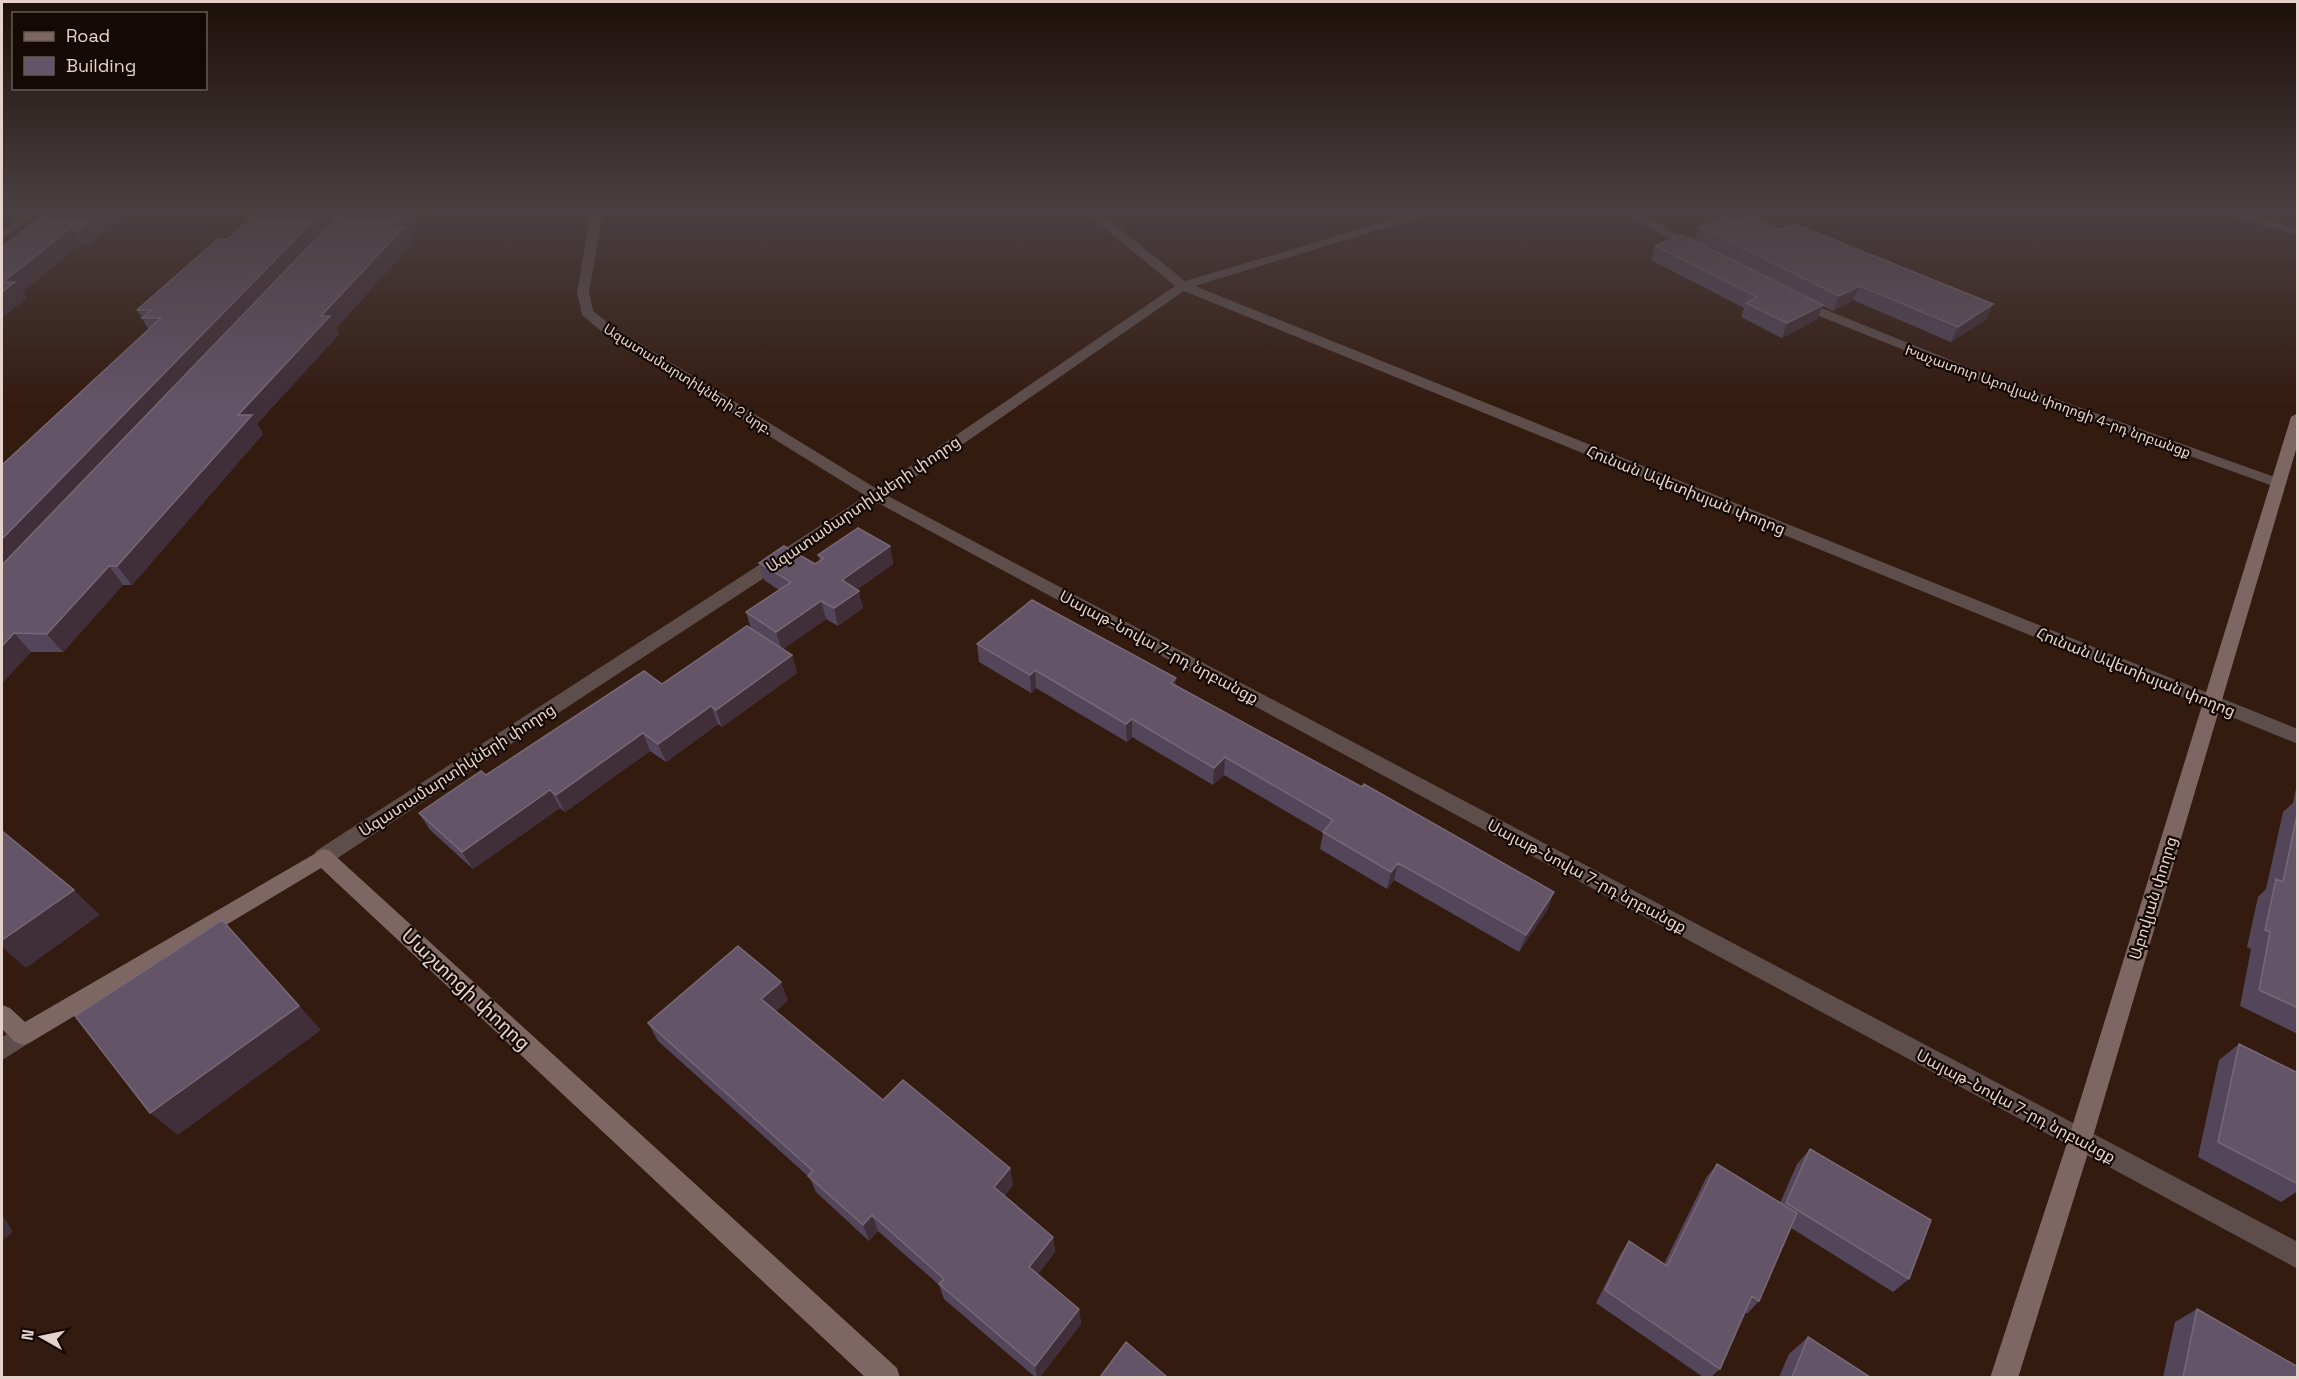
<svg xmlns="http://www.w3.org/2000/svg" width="2299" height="1379" font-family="'Space Grotesk','Noto Sans Armenian',sans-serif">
	<rect width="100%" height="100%" fill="#341b10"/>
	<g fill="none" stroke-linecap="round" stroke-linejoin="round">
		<!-- street -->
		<path fill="#5d4e4c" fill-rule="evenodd" d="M 26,212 L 40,212 L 2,239 L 2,231 Z
			M 591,212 L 603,212 L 589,292 L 593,311 L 616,329 L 877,489 L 1175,286 L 1085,212 L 1099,212 L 1185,281 L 1417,212 L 1437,212 L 1195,286 L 2298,729 L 2298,744 L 1184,291 L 888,496 L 2298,1242 L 2298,1269 L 878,503 L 330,863 L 323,865 L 316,863 L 313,857 L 316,851 L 866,496 L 606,335 L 582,315 L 577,292 Z
			M 1623,212 L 1638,212 L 1702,249 L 1692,252 Z
			M 2217,212 L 2238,212 L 2298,228 L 2298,235 Z
			M 1797,298 L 1980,372 L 2283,480 L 2286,483 L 2283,486 L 2273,486 L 1971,377 L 1792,305 L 1791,302 Z
			M 23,1025 L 31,1028 L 34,1035 L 31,1042 L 2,1060 L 2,1037 Z"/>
		<!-- secondary -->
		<path fill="#7e6763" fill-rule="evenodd" d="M 2298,413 L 2298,443 L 2092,1140 L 2018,1378 L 1990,1378 L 2068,1140 L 2291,417 Z
			M 323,849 L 330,851 L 897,1368 L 900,1378 L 866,1378 L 321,868 L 31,1042 L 23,1045 L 15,1042 L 2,1029 L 2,1005 L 10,1008 L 25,1022 Z"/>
	</g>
	<!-- wall -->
	<path fill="#53455a" d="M 47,212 L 129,212 L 87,247 L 82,243 L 22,292 L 26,298 L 2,318 Z
		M 258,212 L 418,212 L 421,220 L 408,235 L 412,244 L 336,328 L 339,334 L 257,424 L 263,434 L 132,585 L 123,585 L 63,652 L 31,652 L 2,683 L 2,465 L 149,330 L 137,310 L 229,239 Z
		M 1699,227 L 1780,230 L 1993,304 L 1986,319 L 1951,342 L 1853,300 L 1833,311 L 1823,306 L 1817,319 L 1782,338 L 1741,317 L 1744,308 L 1651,260 L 1655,246 L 1694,241 Z
		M 890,546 L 893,564 L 857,590 L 863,608 L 838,626 L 826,619 L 783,649 L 792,655 L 797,673 L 722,727 L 718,724 L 666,762 L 650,751 L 565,812 L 560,808 L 473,869 L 430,830 L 419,813 L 486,775 L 662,684 L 751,629 L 746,612 L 779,590 L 764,580 L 759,563 L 815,564 L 820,561 L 818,555 Z
		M 977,644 L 1176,686 L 1548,909 L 1519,952 L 1394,880 L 1387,889 L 1320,849 L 1323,833 L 1224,775 L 1213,785 L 1132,737 L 1127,742 L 1036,688 L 1031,693 L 979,662 Z
		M 2298,778 L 2298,1034 L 2240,1006 L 2251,949 L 2247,947 L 2258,897 L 2266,889 L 2283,812 L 2293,803 Z
		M 788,1000 L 776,1011 L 883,1100 L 1010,1168 L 1013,1185 L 1004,1196 L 1053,1237 L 1055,1252 L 1038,1274 L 1079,1309 L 1081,1324 L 1040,1377 L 1035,1377 L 944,1299 L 939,1285 L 878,1231 L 869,1241 L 816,1192 L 810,1178 L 658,1041 L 648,1023 Z
		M 2239,1044 L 2298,1073 L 2298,1191 L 2281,1202 L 2198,1157 L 2219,1060 Z
		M 1810,1149 L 1909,1279 L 1893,1292 L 1791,1228 L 1759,1301 L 1747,1314 L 1745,1312 L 1720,1369 L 1711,1377 L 1703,1377 L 1596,1303 L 1620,1255 L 1629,1241 L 1664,1264 L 1706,1178 L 1717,1164 L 1780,1203 L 1797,1164 Z
		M 2197,1309 L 2298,1377 L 2163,1377 L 2175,1322 Z
		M 1808,1337 L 1870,1377 L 1779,1377 L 1789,1354 Z"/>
	<!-- shaded-wall -->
	<path fill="#402e38" d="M 100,212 L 129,212 L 87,247 L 77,231 Z
		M 322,212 L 347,212 L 2,574 L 2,539 Z
		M 405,212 L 418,212 L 421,220 L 408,235 L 412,244 L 336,328 L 339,334 L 257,424 L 263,434 L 132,585 L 117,566 L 238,415 L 321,316 L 391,227 Z
		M 72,227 L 82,243 L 22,292 L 26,298 L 2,318 L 2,292 L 3,282 Z
		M 1860,286 L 1853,300 L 1833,311 L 1839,296 Z
		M 1993,304 L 1986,319 L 1951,342 L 1958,327 Z
		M 1823,305 L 1817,319 L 1782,338 L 1787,323 Z
		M 890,546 L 893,564 L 846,598 L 842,580 Z
		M 109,566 L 123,585 L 63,652 L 47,634 Z
		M 859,591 L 863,608 L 838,626 L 834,608 Z
		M 821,601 L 826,619 L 782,650 L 776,632 Z
		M 14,633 L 31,652 L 2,683 L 2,646 Z
		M 792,655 L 797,673 L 722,727 L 716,710 Z
		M 1035,670 L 1036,688 L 1031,693 L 1030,675 Z
		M 1176,678 L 1176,696 L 1171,683 Z
		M 711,706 L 718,724 L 666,762 L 658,744 Z
		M 1132,719 L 1132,737 L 1127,742 L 1126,724 Z
		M 643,733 L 650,751 L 565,812 L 556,795 Z
		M 1225,757 L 1224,775 L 1213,785 L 1214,768 Z
		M 550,790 L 560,808 L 473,869 L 462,852 Z
		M 1398,863 L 1394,880 L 1387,889 L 1391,872 Z
		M 74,890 L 100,915 L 26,968 L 2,947 L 2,940 Z
		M 1554,892 L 1548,909 L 1519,952 L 1526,935 Z
		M 222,920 L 321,1030 L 178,1135 L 150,1113 Z
		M 781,982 L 788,1000 L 769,1018 L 761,999 Z
		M 1010,1168 L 1013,1185 L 997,1203 L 994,1187 Z
		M 2,1214 L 13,1232 L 2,1241 Z
		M 872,1215 L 878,1231 L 869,1241 L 863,1225 Z
		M 1053,1237 L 1055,1252 L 1032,1282 L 1029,1267 Z
		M 1079,1309 L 1081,1324 L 1040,1377 L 1037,1377 L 1035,1366 Z"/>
	<!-- building -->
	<path fill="#635467" stroke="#776876" stroke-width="1.5" d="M 47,212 L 100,212 L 77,231 L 72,227 L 3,282 L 15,282 L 2,292 L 2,247 Z
		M 258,212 L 322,212 L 2,539 L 2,465 L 161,318 L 142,318 L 151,310 L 137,310 L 218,239 L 229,239 Z
		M 342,212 L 405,212 L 391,227 L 404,227 L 321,316 L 330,316 L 238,415 L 252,415 L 117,566 L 109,566 L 47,634 L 14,633 L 2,646 L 2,565 Z
		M 1734,212 L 1743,212 L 1780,230 L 1795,224 L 1993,304 L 1958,327 L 1860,286 L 1839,296 L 1699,227 Z
		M 1682,235 L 1823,305 L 1787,323 L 1746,303 L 1757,297 L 1655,246 Z
		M 858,528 L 890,546 L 842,580 L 859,591 L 834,608 L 821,601 L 776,632 L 746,612 L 791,582 L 759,563 L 784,546 L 815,564 L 824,558 L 818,555 Z
		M 1032,600 L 1176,678 L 1171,683 L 1362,787 L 1364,784 L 1554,892 L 1526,935 L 1398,863 L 1391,872 L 1323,832 L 1333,820 L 1225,757 L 1214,768 L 1132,719 L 1126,724 L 1035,670 L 1030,675 L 977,644 Z
		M 747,626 L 792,655 L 716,710 L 711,706 L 658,744 L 643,733 L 556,795 L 550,790 L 462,852 L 419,813 L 481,771 L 486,775 L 644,671 L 662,684 Z
		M 2298,810 L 2298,1008 L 2259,990 L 2270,932 L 2265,930 L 2276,879 L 2283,882 Z
		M 2,831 L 74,890 L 2,940 Z
		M 222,920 L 299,1006 L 150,1113 L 75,1016 Z
		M 738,946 L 781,982 L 761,999 L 883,1100 L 903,1080 L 1010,1168 L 994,1187 L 1053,1237 L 1029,1267 L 1079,1309 L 1035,1366 L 939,1284 L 944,1279 L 872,1215 L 863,1225 L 808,1176 L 813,1171 L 648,1023 Z
		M 2239,1044 L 2298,1073 L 2298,1184 L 2218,1142 Z
		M 1810,1149 L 1931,1220 L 1909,1279 L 1786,1203 Z
		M 1717,1164 L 1797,1213 L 1759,1301 L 1752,1296 L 1720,1369 L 1605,1290 L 1629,1241 L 1667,1266 Z
		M 2197,1309 L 2298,1367 L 2298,1377 L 2183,1377 Z
		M 1808,1337 L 1870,1377 L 1792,1377 Z
		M 1126,1342 L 1167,1377 L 1100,1377 Z"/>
	<!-- sky -->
	<linearGradient id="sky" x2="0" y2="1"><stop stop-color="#1d0f09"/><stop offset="0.52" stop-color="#4a3f42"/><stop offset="1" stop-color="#4a3f42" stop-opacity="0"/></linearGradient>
	<rect width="2299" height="405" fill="url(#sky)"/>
	<g text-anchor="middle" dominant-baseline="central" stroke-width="4.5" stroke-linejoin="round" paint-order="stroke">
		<!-- far-street labels -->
		<g font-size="14" fill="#e4d2cb" stroke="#140905">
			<text transform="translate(688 379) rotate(32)">Ազատամարտիկների 2 նրբ.</text>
			<text transform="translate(2048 401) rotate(20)">Խաչատուր Աբովյան փողոցի 4-րդ նրբանցք</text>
		</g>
		<!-- street labels -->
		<g font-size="16" fill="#e4d2cb" stroke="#140905">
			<text transform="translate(1686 490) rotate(22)">Հունան Ավետիսյան փողոց</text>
			<text transform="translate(863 504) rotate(-34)">Ազատամարտիկների փողոց</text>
			<text transform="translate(1159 647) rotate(28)">Սայաթ-Նովա 7-րդ նրբանցք</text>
			<text transform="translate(2136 672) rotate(22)">Հունան Ավետիսյան փողոց</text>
			<text transform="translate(457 770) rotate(-33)">Ազատամարտիկների փողոց</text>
			<text transform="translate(1587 876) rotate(28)">Սայաթ-Նովա 7-րդ նրբանցք</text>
			<text transform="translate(2153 898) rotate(-73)">Աբովյան փողոց</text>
			<text transform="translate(2016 1106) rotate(28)">Սայաթ-Նովա 7-րդ նրբանցք</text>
		</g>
		<!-- near-street labels -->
		<g font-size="20" fill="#e4d2cb" stroke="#140905">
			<text transform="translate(466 989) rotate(43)">Մաշտոցի փողոց</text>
		</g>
	</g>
	<!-- border -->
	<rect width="2299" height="1379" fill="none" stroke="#e4d2cb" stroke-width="6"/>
	<!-- legend -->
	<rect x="12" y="12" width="195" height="78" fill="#140905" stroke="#675954" stroke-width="1.5"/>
	<rect x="24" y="32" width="30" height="9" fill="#7e6763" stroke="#675954" stroke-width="1.5"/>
	<text x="66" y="42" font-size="18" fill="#e4d2cb">Road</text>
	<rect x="24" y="57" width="30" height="18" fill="#635467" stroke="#675954" stroke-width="1.5"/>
	<text x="66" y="72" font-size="18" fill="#e4d2cb">Building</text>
	<!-- north arrow -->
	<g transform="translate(42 1337) rotate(279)" stroke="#140905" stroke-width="4.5" paint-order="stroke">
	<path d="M0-4.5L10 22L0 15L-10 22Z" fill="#e4d2cb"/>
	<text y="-9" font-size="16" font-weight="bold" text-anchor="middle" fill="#e4d2cb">N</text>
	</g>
</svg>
